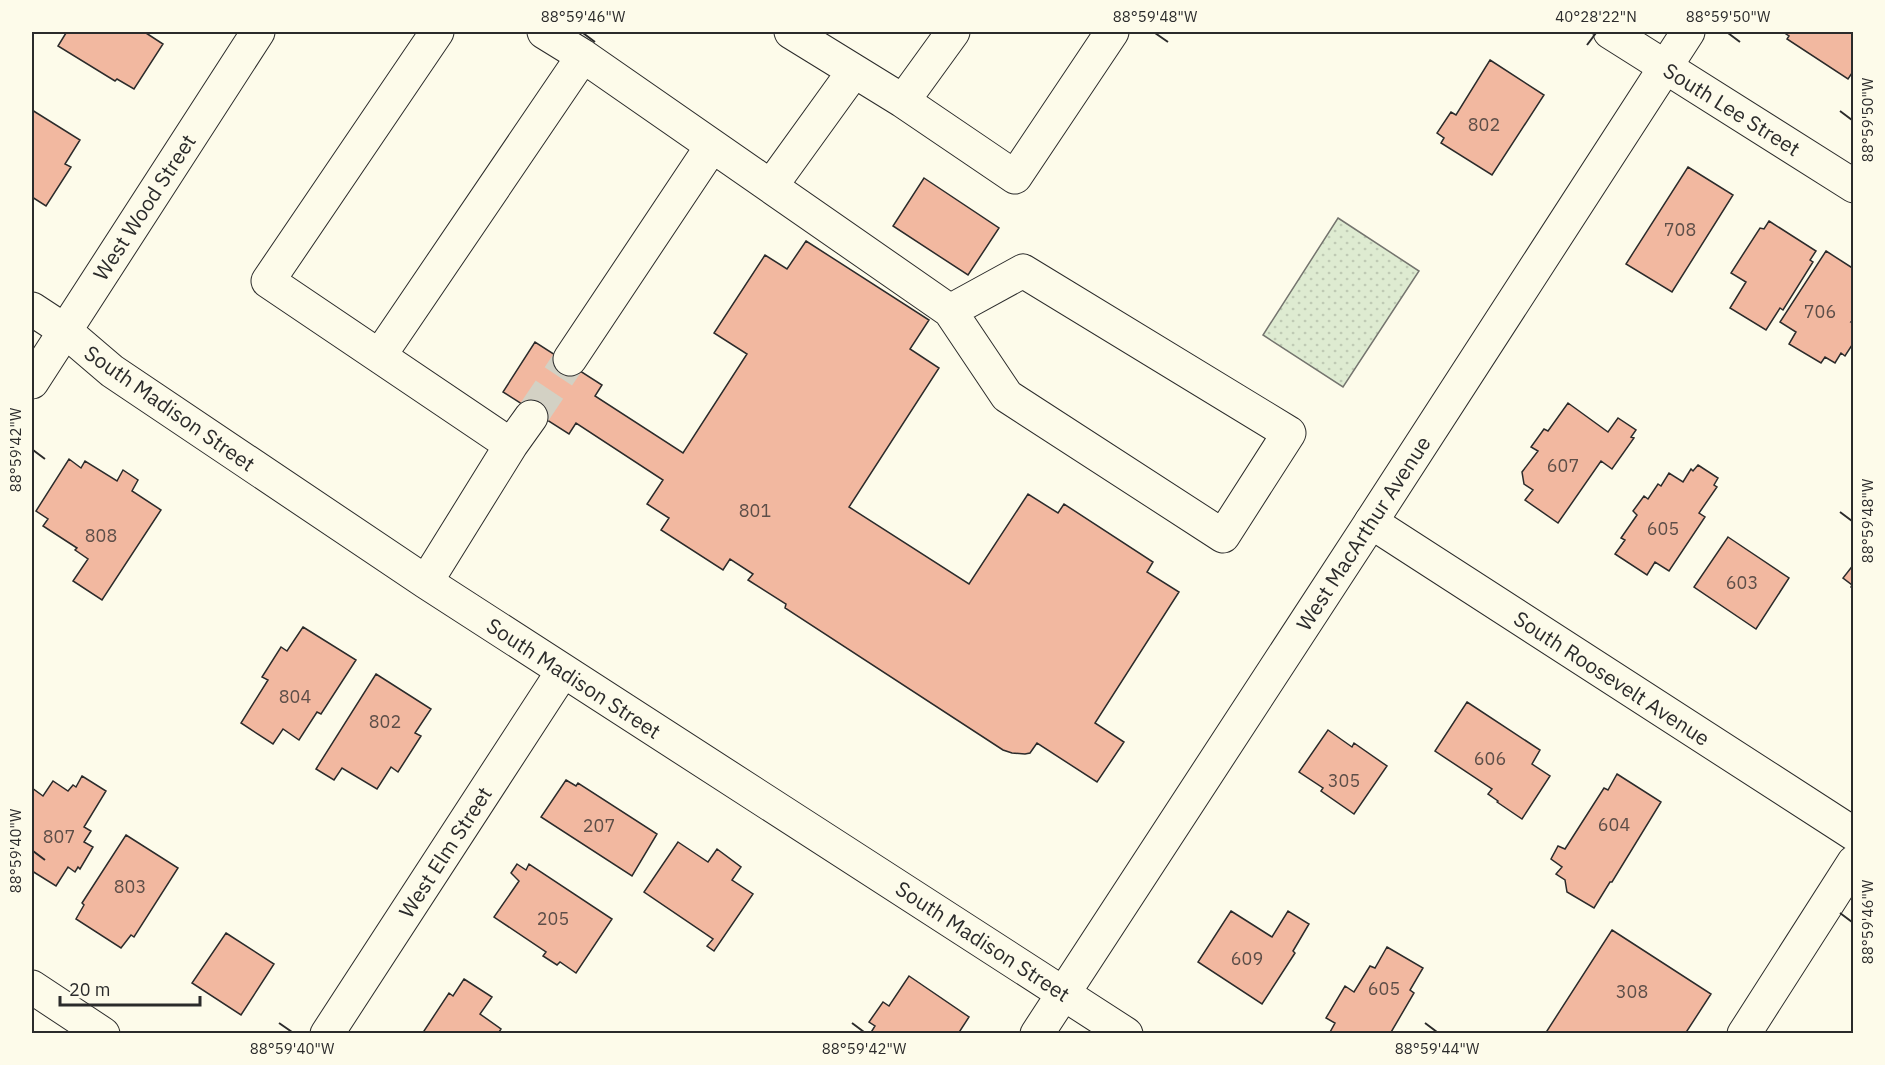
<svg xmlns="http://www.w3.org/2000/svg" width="1885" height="1065" font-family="'IBM Plex Sans',sans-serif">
	<defs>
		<pattern id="park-dots" width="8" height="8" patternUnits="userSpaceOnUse" patternTransform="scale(1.5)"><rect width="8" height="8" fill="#deebd1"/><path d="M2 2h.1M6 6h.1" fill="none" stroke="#bfcab4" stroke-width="1.8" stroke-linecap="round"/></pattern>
	</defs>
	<rect width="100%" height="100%" fill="#fdfbea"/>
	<!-- park -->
	<path fill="url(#park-dots)" stroke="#74746e" stroke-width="1.5" d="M 1338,218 L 1419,271 L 1343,387 L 1263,335 Z"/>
	<!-- building -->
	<path fill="#f2b8a0" stroke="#2b2b2b" stroke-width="1.5" d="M 64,32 L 147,32 L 146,33 L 163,44 L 134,89 L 117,79 L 115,81 L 58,46 L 66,33 Z
		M 1783,32 L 1854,32 L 1854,70 L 1848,79 L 1787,39 L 1789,36 Z
		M 1490,60 L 1544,95 L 1492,175 L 1441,143 L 1444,138 L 1437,133 L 1451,112 L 1456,115 Z
		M 32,110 L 80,140 L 65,164 L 71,167 L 46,206 L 32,197 Z
		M 1688,167 L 1733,195 L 1672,292 L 1626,264 Z
		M 924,178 L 999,228 L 968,275 L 893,226 Z
		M 1769,221 L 1816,251 L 1810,260 L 1813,262 L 1783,310 L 1780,308 L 1766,330 L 1730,308 L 1746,282 L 1731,273 L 1760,228 L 1764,229 Z
		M 806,241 L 929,320 L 910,349 L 939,368 L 849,507 L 969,584 L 1028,494 L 1058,513 L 1064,504 L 1153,562 L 1147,572 L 1179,592 L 1095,723 L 1124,742 L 1097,782 L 1037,743 L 1030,753 L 1025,754 L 1012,753 L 1003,750 L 785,608 L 786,604 L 748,580 L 753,574 L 730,559 L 723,570 L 661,530 L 669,518 L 647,504 L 663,480 L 576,423 L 569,434 L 503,392 L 535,342 L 602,385 L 595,396 L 683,453 L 747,354 L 714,333 L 765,255 L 787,269 Z
		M 1826,251 L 1854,269 L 1854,319 L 1851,322 L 1854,323 L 1854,342 L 1845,356 L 1841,353 L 1835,363 L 1825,357 L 1821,363 L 1789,344 L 1796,332 L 1780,322 Z
		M 1568,403 L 1608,432 L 1618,418 L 1636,430 L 1631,437 L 1634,438 L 1612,469 L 1601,461 L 1558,523 L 1525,500 L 1533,490 L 1524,484 L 1522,472 L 1538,451 L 1531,447 L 1544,429 L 1548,431 Z
		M 69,459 L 81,468 L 85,461 L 117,481 L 123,470 L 138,480 L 132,491 L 161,510 L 102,600 L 73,581 L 88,559 L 75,550 L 77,548 L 43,526 L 48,519 L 36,511 Z
		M 1698,465 L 1718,478 L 1714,485 L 1717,487 L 1699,513 L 1705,517 L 1669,571 L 1655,562 L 1647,575 L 1615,554 L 1625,540 L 1621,538 L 1637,515 L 1633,511 L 1644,496 L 1648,499 L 1658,484 L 1661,486 L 1669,473 L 1683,482 L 1691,469 L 1693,471 Z
		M 1728,537 L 1789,578 L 1756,629 L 1694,587 Z
		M 1854,564 L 1854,589 L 1851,587 L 1852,585 L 1843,578 Z
		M 303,627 L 356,660 L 321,714 L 317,712 L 299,740 L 283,729 L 273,744 L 241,723 L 268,680 L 262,677 L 281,647 L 287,651 Z
		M 376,674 L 431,709 L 415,733 L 421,736 L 398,772 L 391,767 L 377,789 L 342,768 L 334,780 L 316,769 Z
		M 1467,702 L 1540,750 L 1532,764 L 1550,776 L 1522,819 L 1497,802 L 1498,801 L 1488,794 L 1492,789 L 1435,751 Z
		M 1328,730 L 1352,747 L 1354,743 L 1387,766 L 1354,814 L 1321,791 L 1323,788 L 1299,772 Z
		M 1617,774 L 1661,802 L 1612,882 L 1610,882 L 1594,908 L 1567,892 L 1565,880 L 1556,874 L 1562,867 L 1551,859 L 1558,846 L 1565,849 L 1604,788 L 1608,790 Z
		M 82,776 L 106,791 L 84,827 L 91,831 L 84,842 L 93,847 L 80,869 L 78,867 L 75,872 L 68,867 L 56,886 L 32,871 L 32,788 L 43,796 L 53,781 L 68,791 L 73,785 L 76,787 Z
		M 566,780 L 576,786 L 578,783 L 657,834 L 632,876 L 541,817 Z
		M 126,835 L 178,868 L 134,937 L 131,935 L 121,948 L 76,919 L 84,905 L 82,903 Z
		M 678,842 L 708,862 L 717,849 L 741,867 L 732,880 L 753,894 L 714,951 L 707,946 L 713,939 L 644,892 Z
		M 517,864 L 526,870 L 529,864 L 612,919 L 576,973 L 560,962 L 557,965 L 543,956 L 546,952 L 494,917 L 519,881 L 511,873 Z
		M 1231,911 L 1272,937 L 1288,911 L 1309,924 L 1293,951 L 1295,953 L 1262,1004 L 1198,962 Z
		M 1612,930 L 1711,994 L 1685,1034 L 1545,1034 Z
		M 226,933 L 274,964 L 241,1015 L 192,983 Z
		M 1387,947 L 1423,968 L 1410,990 L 1414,993 L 1390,1034 L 1329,1034 L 1335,1023 L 1326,1018 L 1345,986 L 1354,992 L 1370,966 L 1375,968 Z
		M 909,976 L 969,1017 L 958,1034 L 870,1034 L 875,1026 L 869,1022 L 883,1002 L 889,1006 Z
		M 464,979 L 492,997 L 480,1014 L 501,1029 L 498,1034 L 422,1034 L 449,993 L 453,996 Z"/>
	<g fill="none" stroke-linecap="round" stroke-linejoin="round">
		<!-- minor-tunnel -->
		<path stroke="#d3d1c4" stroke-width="33" stroke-dasharray="33 16" stroke-linecap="butt" d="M 531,417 L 570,359"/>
		<!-- minor casing -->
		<g stroke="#2b2b2b" stroke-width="35">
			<path id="minor" d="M 544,32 L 583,56 L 950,311 L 1007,396 L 1223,536 L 1289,433 L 1023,271 L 950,311
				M 791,32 L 903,101 L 953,32
				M 1610,32 L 1854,186
				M 903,101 L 1015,177 L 1112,32
				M 771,186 L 854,71
				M 32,309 L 64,330 L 112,371 L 426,582 L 1126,1034
				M 380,355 L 583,56
				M 570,359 L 712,146
				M 32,382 L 258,32
				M 511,445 L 531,417
				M 1371,522 L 1854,834
				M 426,582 L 511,445 L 268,281 L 437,32
				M 327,1034 L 563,671"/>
		</g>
		<!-- major casing -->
		<g stroke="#2b2b2b" stroke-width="35">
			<path id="major" d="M 32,987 L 103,1034
				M 1037,1034 L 1371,522 L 1688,32
				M 1744,1034 L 1854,862"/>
		</g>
		<!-- minor -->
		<use href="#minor" stroke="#fdfbea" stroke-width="33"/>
		<!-- major -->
		<use href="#major" stroke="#fdfbea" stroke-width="33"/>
	</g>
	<!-- ticks -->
	<path fill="none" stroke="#2b2b2b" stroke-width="2" d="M 583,33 L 595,42M 1155,33 L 1168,42M 1728,33 L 1740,42M 1587,45 L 1596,33M 1840,111 L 1852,120M 33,450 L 45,459M 1840,512 L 1852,521M 33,851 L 45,860M 1840,913 L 1852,922M 279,1023 L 292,1032M 852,1023 L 864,1032M 1425,1023 L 1437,1032"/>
	<g text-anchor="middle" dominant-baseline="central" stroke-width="4.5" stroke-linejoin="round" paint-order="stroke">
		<!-- number labels -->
		<g font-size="18" fill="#5d4e48">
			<text x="1484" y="124">802</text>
			<text x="1680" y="229">708</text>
			<text x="1820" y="311">706</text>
			<text x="1563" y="465">607</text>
			<text x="755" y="510">801</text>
			<text x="1663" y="528">605</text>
			<text x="101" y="535">808</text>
			<text x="1742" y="582">603</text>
			<text x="295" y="696">804</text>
			<text x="385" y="721">802</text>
			<text x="1490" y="758">606</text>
			<text x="1344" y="780">305</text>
			<text x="1614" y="824">604</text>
			<text x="599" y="825">207</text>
			<text x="59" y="836">807</text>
			<text x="130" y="886">803</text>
			<text x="553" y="918">205</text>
			<text x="1247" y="958">609</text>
			<text x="1384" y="988">605</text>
			<text x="1632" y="991">308</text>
		</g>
		<!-- street labels -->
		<g font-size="21" fill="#2b2b2b" stroke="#fdfbea">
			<text transform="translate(1732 109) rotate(32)">South Lee Street</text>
			<text transform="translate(144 207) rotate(-57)">West Wood Street</text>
			<text transform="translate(170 408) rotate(35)">South Madison Street</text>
			<text transform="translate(1363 533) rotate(-57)">West MacArthur Avenue</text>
			<text transform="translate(574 678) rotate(33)">South Madison Street</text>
			<text transform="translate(1612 678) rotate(33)">South Roosevelt Avenue</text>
			<text transform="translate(445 852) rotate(-57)">West Elm Street</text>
			<text transform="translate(983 941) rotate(33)">South Madison Street</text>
		</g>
	</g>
	<!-- border -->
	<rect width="1885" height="1065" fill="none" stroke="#fdfbea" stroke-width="66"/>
	<!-- scale -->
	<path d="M60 996v9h140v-9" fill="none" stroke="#2b2b2b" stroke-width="3"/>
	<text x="69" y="996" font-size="18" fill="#2b2b2b" stroke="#fdfbea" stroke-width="4.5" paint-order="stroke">20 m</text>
	<rect x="33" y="33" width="1819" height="999" fill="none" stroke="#2b2b2b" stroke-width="2"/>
	<g font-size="15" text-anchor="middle" fill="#2b2b2b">
		<text x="583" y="22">88°59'46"W</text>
		<text x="1155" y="22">88°59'48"W</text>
		<text x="1596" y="22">40°28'22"N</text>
		<text x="1728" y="22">88°59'50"W</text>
		<text transform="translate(1868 120) rotate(-90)" y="5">88°59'50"W</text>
		<text transform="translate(16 450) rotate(-90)" y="5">88°59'42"W</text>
		<text transform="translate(1868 521) rotate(-90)" y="5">88°59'48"W</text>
		<text transform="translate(16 851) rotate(-90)" y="5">88°59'40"W</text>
		<text transform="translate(1868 922) rotate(-90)" y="5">88°59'46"W</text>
		<text x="292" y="1054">88°59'40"W</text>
		<text x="864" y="1054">88°59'42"W</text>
		<text x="1437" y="1054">88°59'44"W</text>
	</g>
</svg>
